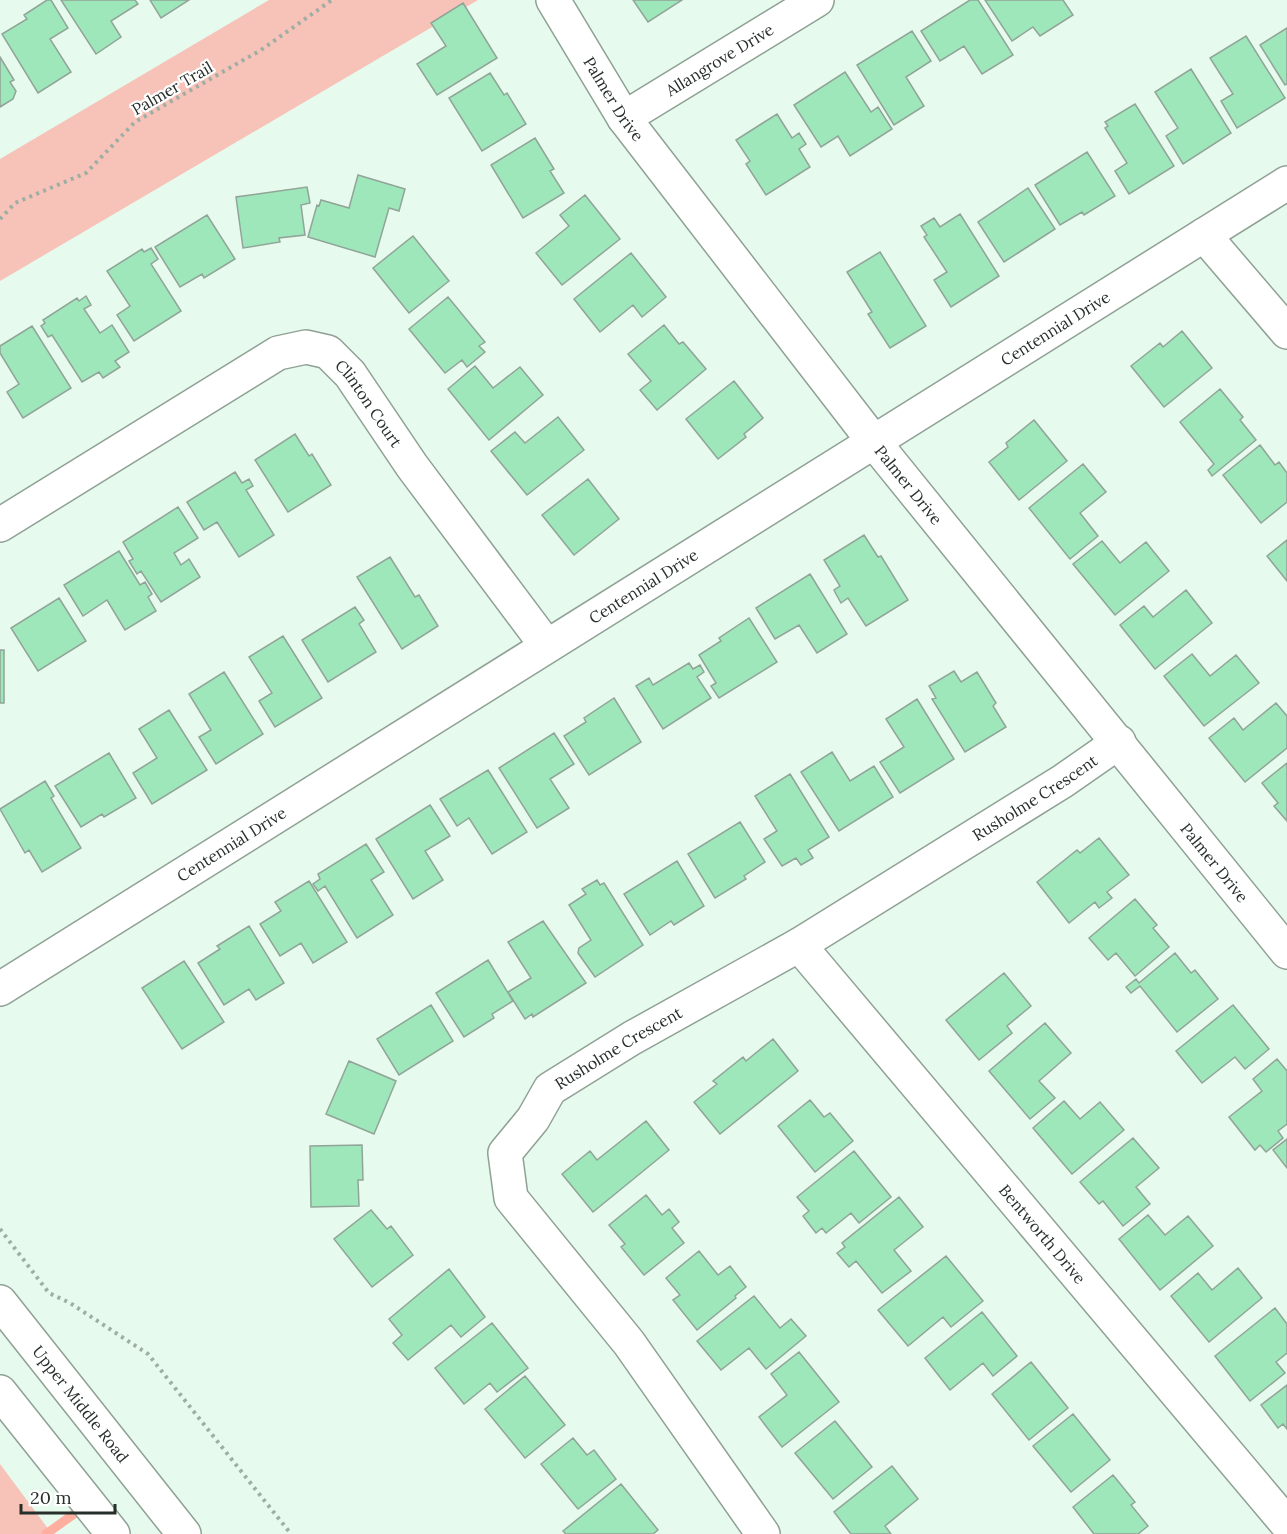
<svg xmlns="http://www.w3.org/2000/svg" width="1287" height="1534" font-family="Lora,serif">
	<rect width="100%" height="100%" fill="#e6faed"/>
	<!-- green -->
	<path fill="#f7c2b8" d="M 269,0 L 478,0 L 0,281 L 0,159 Z
		M 0,1464 L 52,1534 L 0,1534 Z"/>
	<g fill="none" stroke-linecap="round" stroke-linejoin="round">
		<!-- stream -->
		<path stroke="#feaf9f" stroke-width="9" d="M 46,1534 L 74,1514"/>
	</g>
	<!-- building -->
	<path fill="#9de7bb" stroke="#91a498" stroke-width="1.5" d="M 47,0 L 51,0 L 68,28 L 50,39 L 71,72 L 38,93 L 2,34 L 27,19 L 24,15 Z
		M 61,0 L 135,0 L 138,4 L 111,21 L 121,37 L 96,54 Z
		M 150,0 L 189,0 L 161,18 Z
		M 633,0 L 682,0 L 648,22 Z
		M 970,0 L 978,0 L 1013,55 L 982,74 L 964,46 L 940,61 L 921,31 Z
		M 985,0 L 1063,0 L 1073,15 L 1040,36 L 1033,27 L 1012,41 Z
		M 463,3 L 497,58 L 437,95 L 417,64 L 446,46 L 431,23 Z
		M 1287,28 L 1287,84 L 1285,85 L 1260,45 Z
		M 912,31 L 931,61 L 906,77 L 924,106 L 894,125 L 857,65 Z
		M 1246,36 L 1285,98 L 1237,128 L 1221,101 L 1233,94 L 1210,58 Z
		M 0,57 L 14,80 L 10,82 L 16,91 L 13,99 L 0,107 Z
		M 1191,69 L 1231,133 L 1183,164 L 1166,136 L 1178,128 L 1155,92 Z
		M 845,72 L 871,112 L 878,107 L 892,129 L 850,156 L 838,136 L 821,147 L 794,105 Z
		M 490,73 L 504,95 L 507,93 L 526,124 L 482,151 L 449,98 Z
		M 1135,104 L 1174,166 L 1129,194 L 1115,171 L 1127,163 L 1105,128 L 1108,126 L 1105,122 Z
		M 777,114 L 792,138 L 799,133 L 806,144 L 799,149 L 810,167 L 766,195 L 746,164 L 750,161 L 736,140 Z
		M 535,138 L 554,169 L 550,171 L 564,193 L 523,218 L 491,165 Z
		M 1087,152 L 1115,196 L 1084,215 L 1082,212 L 1060,225 L 1035,185 Z
		M 358,175 L 405,189 L 399,211 L 389,208 L 375,257 L 308,237 L 317,205 L 319,206 L 321,200 L 349,208 Z
		M 307,187 L 310,203 L 301,205 L 305,235 L 279,238 L 280,242 L 243,248 L 236,197 Z
		M 1028,188 L 1055,229 L 1004,262 L 978,222 Z
		M 585,195 L 620,239 L 562,285 L 536,253 L 569,226 L 560,215 Z
		M 960,214 L 999,276 L 951,307 L 934,280 L 947,272 L 924,237 L 927,235 L 921,226 L 934,218 L 940,227 Z
		M 207,215 L 235,259 L 204,278 L 202,274 L 180,287 L 155,247 Z
		M 413,236 L 449,281 L 409,313 L 373,268 Z
		M 151,248 L 158,259 L 151,264 L 181,311 L 134,341 L 117,315 L 130,306 L 107,271 L 142,249 L 144,252 Z
		M 880,252 L 926,326 L 890,348 L 868,314 L 872,312 L 847,272 Z
		M 631,253 L 666,297 L 642,317 L 633,305 L 600,332 L 574,299 Z
		M 86,296 L 91,305 L 84,309 L 100,333 L 112,325 L 129,352 L 115,361 L 120,367 L 103,378 L 99,372 L 82,382 L 52,335 L 48,337 L 41,326 L 45,323 L 43,320 L 77,298 L 79,301 Z
		M 448,297 L 485,342 L 479,346 L 485,352 L 467,367 L 462,360 L 445,373 L 409,329 Z
		M 664,325 L 679,344 L 683,342 L 706,369 L 657,410 L 640,390 L 651,381 L 628,354 Z
		M 32,326 L 71,388 L 23,418 L 7,392 L 19,384 L 0,353 L 0,346 Z
		M 1182,331 L 1212,368 L 1164,407 L 1131,366 L 1160,343 L 1163,347 Z
		M 475,366 L 493,388 L 520,367 L 543,395 L 489,440 L 448,389 Z
		M 734,381 L 763,418 L 744,434 L 746,437 L 718,459 L 686,419 Z
		M 1220,389 L 1243,417 L 1240,420 L 1256,440 L 1212,476 L 1208,470 L 1214,464 L 1180,422 Z
		M 558,417 L 584,450 L 527,495 L 491,451 L 515,432 L 525,443 Z
		M 1034,420 L 1067,461 L 1019,500 L 989,462 L 1008,447 L 1006,443 Z
		M 295,434 L 309,456 L 312,454 L 331,485 L 288,512 L 255,460 Z
		M 1260,445 L 1275,465 L 1279,462 L 1287,473 L 1287,502 L 1261,523 L 1223,475 Z
		M 1083,464 L 1106,492 L 1080,513 L 1098,536 L 1070,559 L 1029,508 Z
		M 235,472 L 242,483 L 249,479 L 253,486 L 246,490 L 274,535 L 239,557 L 217,522 L 204,530 L 187,502 Z
		M 588,479 L 619,519 L 574,555 L 542,515 Z
		M 178,507 L 198,538 L 174,553 L 181,565 L 189,559 L 200,577 L 161,602 L 141,571 L 137,574 L 129,561 L 133,559 L 123,542 Z
		M 864,535 L 878,557 L 881,556 L 908,600 L 866,626 L 848,598 L 841,603 L 836,594 L 834,590 L 840,586 L 824,560 Z
		M 1287,540 L 1287,581 L 1267,556 Z
		M 1102,541 L 1120,563 L 1146,542 L 1169,571 L 1115,615 L 1073,564 Z
		M 119,551 L 140,585 L 145,582 L 152,594 L 148,597 L 156,611 L 125,630 L 107,600 L 83,616 L 64,585 Z
		M 390,557 L 415,597 L 419,595 L 438,626 L 402,649 L 357,577 Z
		M 810,574 L 847,634 L 817,653 L 799,625 L 775,639 L 756,608 Z
		M 1186,590 L 1212,623 L 1155,669 L 1120,625 L 1144,606 L 1153,617 Z
		M 59,598 L 86,641 L 38,671 L 11,628 Z
		M 355,607 L 364,620 L 359,624 L 376,652 L 328,682 L 302,640 Z
		M 749,618 L 777,662 L 719,698 L 711,686 L 716,683 L 699,655 L 721,641 L 719,638 Z
		M 283,636 L 322,698 L 275,727 L 259,701 L 272,693 L 249,657 Z
		M 0,650 L 4,650 L 4,703 L 0,703 Z
		M 1192,654 L 1210,676 L 1236,655 L 1259,683 L 1204,726 L 1164,676 Z
		M 689,663 L 693,669 L 700,665 L 704,672 L 697,677 L 711,698 L 663,729 L 636,686 L 649,678 L 653,685 Z
		M 954,671 L 961,682 L 977,672 L 996,703 L 993,706 L 1006,727 L 965,752 L 932,699 L 936,698 L 929,686 Z
		M 224,672 L 263,734 L 216,764 L 199,737 L 211,730 L 189,694 Z
		M 614,698 L 641,742 L 589,775 L 564,736 L 586,722 L 584,718 Z
		M 917,699 L 954,759 L 900,793 L 880,762 L 904,747 L 886,719 Z
		M 1276,703 L 1287,716 L 1287,748 L 1245,782 L 1209,738 L 1234,718 L 1243,730 Z
		M 169,710 L 207,770 L 152,804 L 133,773 L 157,758 L 139,729 Z
		M 554,733 L 574,764 L 550,779 L 569,808 L 537,828 L 499,768 Z
		M 832,752 L 850,781 L 874,766 L 893,797 L 839,831 L 801,772 Z
		M 109,753 L 136,798 L 104,817 L 102,814 L 81,827 L 55,786 Z
		M 1287,763 L 1287,821 L 1274,806 L 1278,803 L 1262,783 Z
		M 488,770 L 527,832 L 492,854 L 469,818 L 457,826 L 440,799 Z
		M 790,774 L 829,837 L 808,850 L 813,858 L 801,865 L 796,858 L 782,866 L 764,839 L 777,831 L 755,796 Z
		M 45,781 L 54,796 L 51,798 L 81,848 L 42,872 L 29,850 L 25,853 L 0,809 Z
		M 430,805 L 450,836 L 425,851 L 443,880 L 413,899 L 376,839 Z
		M 740,822 L 765,862 L 744,876 L 746,879 L 715,898 L 688,854 Z
		M 1099,838 L 1129,875 L 1107,892 L 1112,898 L 1099,908 L 1095,902 L 1069,923 L 1037,882 L 1077,850 L 1080,853 Z
		M 366,844 L 384,872 L 371,880 L 393,915 L 357,938 L 325,886 L 318,891 L 313,884 L 320,879 L 318,874 Z
		M 677,861 L 704,906 L 674,925 L 671,921 L 650,935 L 624,894 Z
		M 597,880 L 600,885 L 604,883 L 643,945 L 595,977 L 578,953 L 579,948 L 591,940 L 569,905 L 586,894 L 582,889 Z
		M 309,881 L 347,942 L 313,963 L 301,943 L 280,956 L 260,924 L 281,911 L 275,902 Z
		M 1135,899 L 1157,925 L 1153,928 L 1169,947 L 1135,976 L 1116,953 L 1108,960 L 1089,938 Z
		M 543,921 L 586,983 L 533,1017 L 532,1014 L 525,1019 L 508,992 L 531,978 L 508,942 Z
		M 249,926 L 284,983 L 256,1000 L 249,989 L 224,1005 L 198,963 L 220,949 L 217,946 Z
		M 1175,953 L 1191,973 L 1195,970 L 1218,999 L 1177,1032 L 1140,986 L 1131,993 L 1126,987 L 1136,979 L 1139,983 Z
		M 488,960 L 513,1001 L 492,1014 L 494,1018 L 464,1037 L 436,993 Z
		M 184,961 L 224,1022 L 182,1049 L 142,988 Z
		M 1004,973 L 1031,1006 L 1007,1026 L 1012,1033 L 979,1060 L 946,1020 Z
		M 431,1005 L 453,1041 L 399,1075 L 377,1039 Z
		M 1233,1005 L 1269,1049 L 1245,1069 L 1235,1057 L 1202,1083 L 1176,1051 Z
		M 1045,1023 L 1071,1053 L 1039,1081 L 1055,1098 L 1030,1119 L 989,1071 Z
		M 773,1039 L 798,1071 L 720,1134 L 694,1102 L 717,1084 L 713,1081 L 743,1057 L 746,1061 Z
		M 1277,1059 L 1287,1071 L 1287,1124 L 1278,1131 L 1283,1138 L 1266,1152 L 1260,1145 L 1255,1150 L 1229,1117 L 1262,1091 L 1253,1079 Z
		M 349,1061 L 396,1081 L 374,1134 L 326,1114 Z
		M 810,1100 L 824,1117 L 830,1113 L 853,1141 L 815,1172 L 778,1126 Z
		M 1064,1101 L 1080,1119 L 1100,1102 L 1124,1130 L 1072,1174 L 1033,1128 Z
		M 646,1121 L 669,1150 L 593,1212 L 562,1174 L 590,1151 L 597,1160 Z
		M 1133,1138 L 1159,1168 L 1136,1187 L 1150,1204 L 1123,1226 L 1103,1201 L 1099,1204 L 1080,1182 Z
		M 1287,1139 L 1287,1168 L 1273,1150 Z
		M 362,1145 L 363,1180 L 358,1180 L 359,1206 L 311,1207 L 310,1146 Z
		M 854,1151 L 891,1197 L 859,1223 L 851,1213 L 826,1233 L 822,1228 L 816,1233 L 803,1216 L 809,1211 L 797,1197 Z
		M 646,1195 L 662,1215 L 669,1209 L 679,1222 L 672,1228 L 684,1243 L 644,1275 L 621,1247 L 625,1244 L 609,1225 Z
		M 899,1197 L 923,1227 L 894,1250 L 911,1271 L 882,1293 L 856,1261 L 849,1267 L 837,1253 L 845,1247 L 842,1243 Z
		M 371,1210 L 387,1229 L 391,1226 L 413,1255 L 372,1287 L 334,1239 Z
		M 1148,1215 L 1165,1235 L 1188,1216 L 1213,1246 L 1160,1290 L 1119,1239 Z
		M 699,1251 L 718,1275 L 730,1266 L 746,1287 L 735,1296 L 736,1298 L 697,1330 L 673,1300 L 680,1295 L 666,1278 Z
		M 946,1256 L 983,1301 L 951,1327 L 943,1317 L 908,1346 L 878,1310 Z
		M 1238,1268 L 1262,1298 L 1209,1342 L 1171,1296 L 1198,1273 L 1212,1290 Z
		M 449,1269 L 485,1317 L 461,1337 L 451,1325 L 408,1360 L 393,1343 L 402,1335 L 389,1319 Z
		M 754,1296 L 780,1328 L 791,1319 L 806,1336 L 766,1369 L 749,1348 L 721,1370 L 697,1341 Z
		M 1275,1308 L 1287,1324 L 1287,1353 L 1276,1362 L 1285,1373 L 1250,1401 L 1215,1356 Z
		M 982,1312 L 1017,1356 L 993,1376 L 983,1363 L 950,1390 L 925,1358 Z
		M 492,1323 L 528,1368 L 497,1392 L 490,1383 L 464,1404 L 435,1368 Z
		M 799,1352 L 839,1402 L 782,1447 L 759,1417 L 787,1395 L 771,1374 Z
		M 1031,1362 L 1068,1408 L 1029,1440 L 992,1394 Z
		M 525,1376 L 565,1425 L 525,1458 L 485,1409 Z
		M 1287,1385 L 1287,1429 L 1283,1424 L 1278,1428 L 1261,1405 Z
		M 1073,1414 L 1110,1460 L 1071,1492 L 1033,1446 Z
		M 835,1421 L 872,1467 L 833,1499 L 795,1453 Z
		M 573,1438 L 587,1455 L 594,1450 L 616,1479 L 578,1509 L 541,1464 Z
		M 892,1466 L 918,1499 L 885,1526 L 891,1534 L 851,1534 L 834,1512 Z
		M 1113,1475 L 1135,1502 L 1131,1505 L 1148,1526 L 1138,1534 L 1094,1534 L 1073,1507 Z
		M 621,1484 L 658,1530 L 653,1534 L 566,1534 L 563,1531 Z"/>
	<g fill="none" stroke-linecap="round" stroke-linejoin="round">
		<!-- minor casing -->
		<g stroke="#8fa195" stroke-width="36">
			<g id="minor">
				<path id="s1" d="M 624,118 L 817,0"/>
				<path d="M 1204,235 L 1287,332"/>
				<path id="s2" d="M 0,525 L 278,353 L 306,347 L 328,352 L 350,374 L 412,466 L 546,645"/>
				<path id="s3" d="M 799,945 L 1287,1524"/>
				<path id="s4" d="M 763,1534 L 629,1343 L 511,1198 L 505,1153 L 533,1119 L 550,1089 L 632,1038 L 799,945 L 1063,781 L 1119,742"/>
			</g>
		</g>
		<!-- tertiary casing -->
		<g stroke="#8fa195" stroke-width="36">
			<g id="tertiary">
				<path id="s5" d="M 553,0 L 624,118 L 874,442 L 1287,952"/>
				<path id="s6" d="M 0,989 L 1287,183"/>
			</g>
		</g>
		<!-- secondary casing -->
		<g stroke="#8fa195" stroke-width="36">
			<g id="secondary">
				<path id="s7" d="M 0,1302 L 184,1534"/>
				<path d="M 0,1392 L 113,1534"/>
			</g>
		</g>
		<!-- path -->
		<path stroke="#9faea4" stroke-width="4" stroke-dasharray="3 4.5" stroke-linecap="butt" d="M 0,219 L 15,203 L 86,173 L 135,122 L 261,50 L 332,0
			M 0,1229 L 49,1293 L 70,1303 L 148,1354 L 291,1534"/>
		<!-- minor -->
		<use href="#minor" stroke="#fff" stroke-width="33"/>
		<!-- tertiary -->
		<use href="#tertiary" stroke="#fff" stroke-width="33"/>
		<!-- secondary -->
		<use href="#secondary" stroke="#fff" stroke-width="33"/>
	</g>
	<g text-anchor="middle" dominant-baseline="central" stroke-width="4.5" stroke-linejoin="round" paint-order="stroke">
		<!-- street labels -->
		<g font-size="16" fill="#272f2a" stroke="#fff">
			<text stroke="none"><textPath href="#s1" startOffset="112">Allangrove Drive</textPath></text>
			<text transform="translate(172 88) rotate(-30)">Palmer Trail</text>
			<text stroke="none"><textPath href="#s5" startOffset="116">Palmer Drive</textPath></text>
			<text stroke="none"><textPath href="#s6" startOffset="1245">Centennial Drive</textPath></text>
			<text stroke="none"><textPath href="#s2" startOffset="444">Clinton Court</textPath></text>
			<text stroke="none"><textPath href="#s5" startOffset="602">Palmer Drive</textPath></text>
			<text stroke="none"><textPath href="#s6" startOffset="759">Centennial Drive</textPath></text>
			<text stroke="none"><textPath href="#s4" startOffset="1110">Rusholme Crescent</textPath></text>
			<text stroke="none"><textPath href="#s6" startOffset="273">Centennial Drive</textPath></text>
			<text stroke="none"><textPath href="#s5" startOffset="1088">Palmer Drive</textPath></text>
			<text stroke="none"><textPath href="#s4" startOffset="624">Rusholme Crescent</textPath></text>
			<text stroke="none"><textPath href="#s3" startOffset="378">Bentworth Drive</textPath></text>
			<text stroke="none"><textPath href="#s7" startOffset="130">Upper Middle Road</textPath></text>
		</g>
	</g>
	<!-- scale -->
	<path d="M21 1504v9h94v-9" fill="none" stroke="#272f2a" stroke-width="3"/>
	<text x="30" y="1504" font-size="18" fill="#272f2a" stroke="#ffffff" stroke-width="4.5" paint-order="stroke">20 m</text>
</svg>
